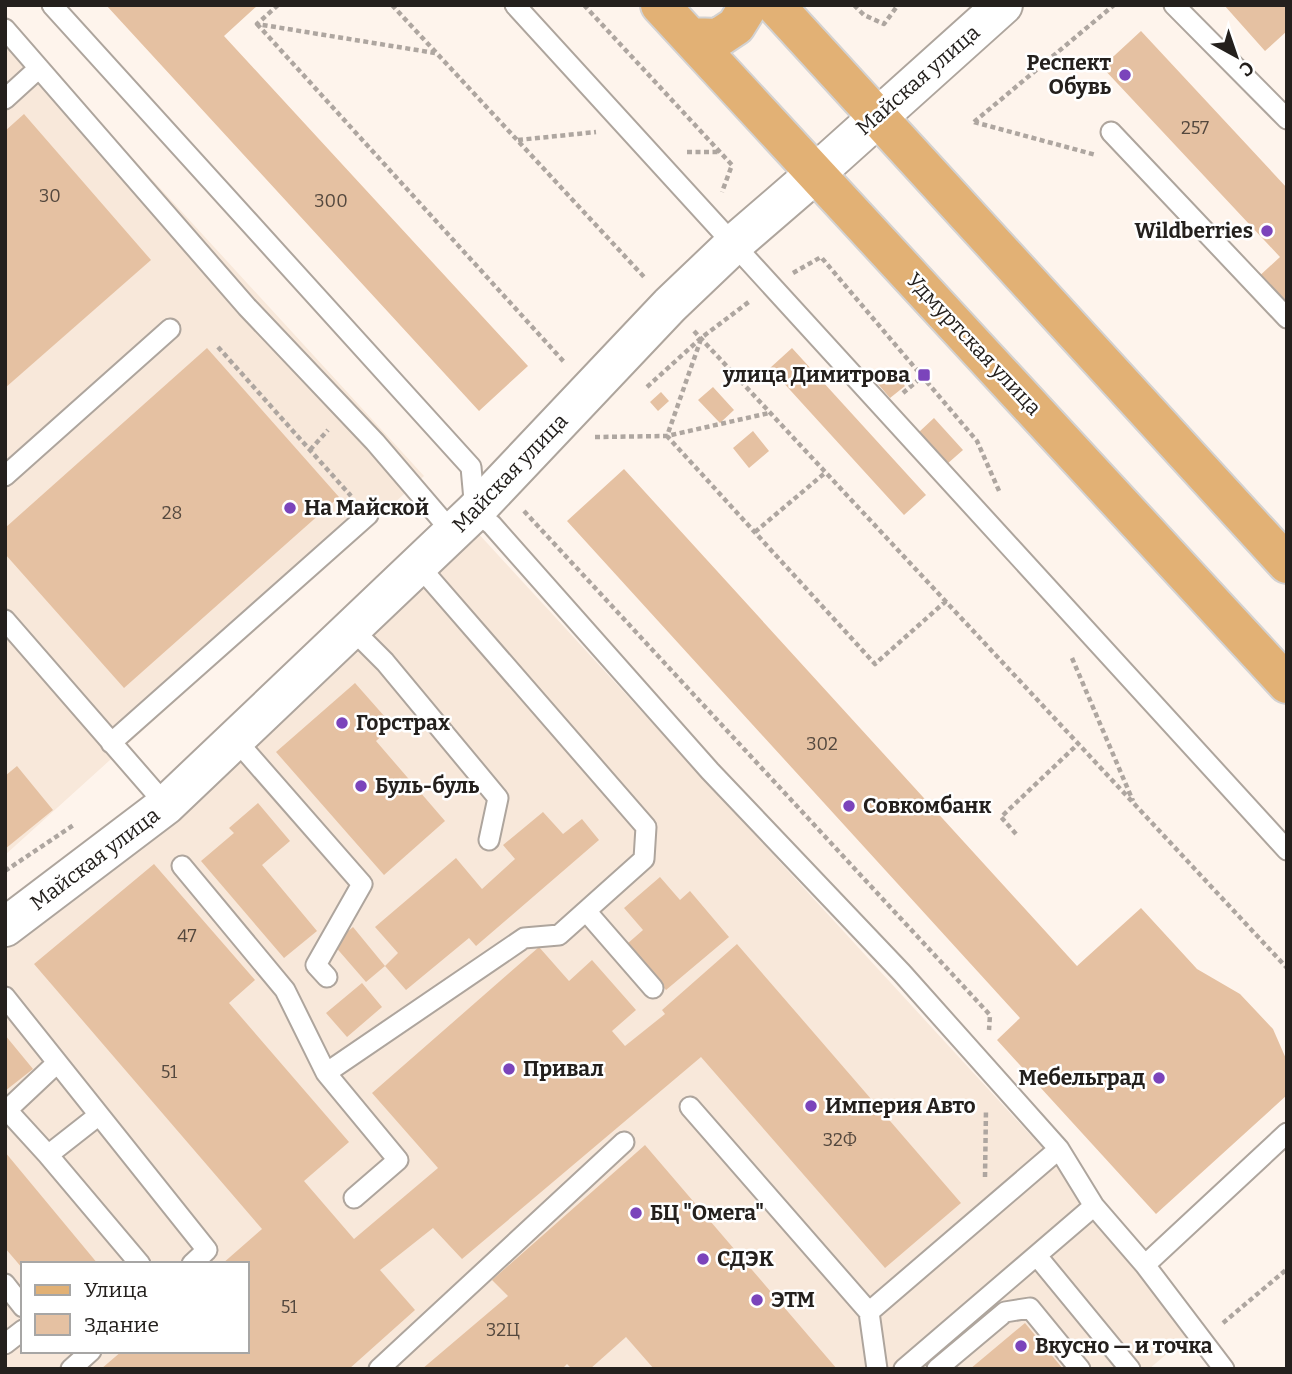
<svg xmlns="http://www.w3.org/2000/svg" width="1292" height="1374" font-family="Bitter,serif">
	<rect width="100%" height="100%" fill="#fef4ec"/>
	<!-- built -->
	<path fill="#f8e8da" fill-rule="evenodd" d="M 5,19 L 424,476 L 5,855 Z
		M 476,531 L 1203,1323 L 1149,1369 L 5,1369 L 5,947 L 176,814 ZM 23,1264 L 247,1264 L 247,1351 L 23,1351 Z"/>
	<!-- building -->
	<path fill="#e5c1a2" d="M 106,5 L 258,5 L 224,36 L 528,366 L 479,411 Z
		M 1224,5 L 1287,5 L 1287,31 L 1265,51 Z
		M 1141,31 L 1287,188 L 1287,311 L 1255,280 L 1280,257 L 1102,67 Z
		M 24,114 L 151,260 L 5,388 L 5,131 Z
		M 207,348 L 339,497 L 124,688 L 5,554 L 5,528 Z
		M 792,348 L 926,495 L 904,515 L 770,368 Z
		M 893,372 L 905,386 L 890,398 L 878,384 Z
		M 713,387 L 734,410 L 720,423 L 698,400 Z
		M 661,392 L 669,401 L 658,411 L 650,402 Z
		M 934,418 L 963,450 L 947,464 L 919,432 Z
		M 753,431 L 769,451 L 749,468 L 733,448 Z
		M 624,469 L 1077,966 L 1141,908 L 1197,969 L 1240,994 L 1273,1029 L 1287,1061 L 1287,1095 L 1156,1214 L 997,1040 L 1020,1018 L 567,521 Z
		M 355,683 L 393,726 L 376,741 L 445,821 L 384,875 L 276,752 Z
		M 17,766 L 53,810 L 5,849 L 5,776 Z
		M 258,803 L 290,841 L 262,865 L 317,931 L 284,958 L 201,861 L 234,833 L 229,828 Z
		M 543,812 L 563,834 L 582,819 L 599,840 L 476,946 L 469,938 L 406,990 L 385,966 L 398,953 L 375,927 L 456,858 L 482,889 L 515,859 L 503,845 Z
		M 154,864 L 255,980 L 229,1003 L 349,1142 L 304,1181 L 354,1239 L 438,1168 L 372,1093 L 539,947 L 569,981 L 592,960 L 636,1010 L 612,1031 L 625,1046 L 665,1014 L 662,1010 L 737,944 L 961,1203 L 885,1268 L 701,1057 L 462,1259 L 433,1228 L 380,1270 L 415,1310 L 349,1369 L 101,1369 L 122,1351 L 247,1351 L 247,1264 L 222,1264 L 262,1229 L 34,964 Z
		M 660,877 L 680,900 L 690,891 L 729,937 L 666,990 L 627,944 L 643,930 L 624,908 Z
		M 353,927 L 385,966 L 366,982 L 333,944 Z
		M 362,983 L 382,1007 L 347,1037 L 326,1013 Z
		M 5,1035 L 33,1069 L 5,1091 Z
		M 645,1145 L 837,1369 L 654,1369 L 626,1337 L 590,1369 L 572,1369 L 567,1364 L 562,1369 L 422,1369 L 508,1296 L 492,1280 Z
		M 5,1152 L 98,1264 L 23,1264 L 23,1269 L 5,1248 Z
		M 1025,1323 L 1063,1369 L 970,1369 Z"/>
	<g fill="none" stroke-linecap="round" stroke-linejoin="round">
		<!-- lane casing -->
		<g stroke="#aea59d" stroke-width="23">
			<path id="lane" d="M 52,5 L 471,467 L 475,511 L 492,525 L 710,771 L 902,973 L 1059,1149 L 1094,1206 L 1145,1265 L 1224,1369
				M 515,5 L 1287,850
				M 1174,5 L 1287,119
				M 5,29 L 247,307 L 375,442 L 453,533
				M 5,99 L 39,68
				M 1111,132 L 1287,318
				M 5,476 L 170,329
				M 5,620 L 166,805
				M 352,629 L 385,662 L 498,798 L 489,840
				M 235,739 L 362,884 L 316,965 L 327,977
				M 111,743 L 368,515
				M 182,866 L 285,990 L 326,1073 L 524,938 L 559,935 L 644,859 L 646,827 L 419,566
				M 586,911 L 653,988
				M 5,997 L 207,1250 L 192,1264
				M 326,1073 L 398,1160 L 354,1198
				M 690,1107 L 869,1312 L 877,1369
				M 5,1108 L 48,1155
				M 7,1110 L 57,1063
				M 99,1115 L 48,1155 L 140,1264
				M 1037,1256 L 1130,1369
				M 1145,1265 L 1287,1133
				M 5,1284 L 23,1307
				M 869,1312 L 1059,1149
				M 5,1344 L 23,1330
				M 71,1369 L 91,1351
				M 379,1369 L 624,1142
				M 904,1369 L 1094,1206
				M 937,1369 L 1005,1312 L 1030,1308 L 1080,1369"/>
		</g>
		<!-- street casing -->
		<g stroke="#aea59d" stroke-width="42">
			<path id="street" d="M 5,927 L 166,805 L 475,511 L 670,305 L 735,243 L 816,173"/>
		</g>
		<!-- secondary casing -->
		<g stroke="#aea59d" stroke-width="42">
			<path id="secondary" d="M 816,173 L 1003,5"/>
		</g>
		<!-- primary casing -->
		<g stroke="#d3d2d2" stroke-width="42">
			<path id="primary" d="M 660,5 L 1287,684
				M 775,5 L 1287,564
				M 690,37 L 718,38 L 736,26 L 749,5"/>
		</g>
		<!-- path -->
		<path stroke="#aea6a0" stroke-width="4.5" stroke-dasharray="5 3.5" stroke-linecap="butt" d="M 278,5 L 257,24 L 435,53
			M 392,5 L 645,278
			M 584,5 L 732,165 L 722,192
			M 854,5 L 864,15 L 884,24 L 898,5
			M 257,24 L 565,363
			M 974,122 L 1096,155
			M 974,122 L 1114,5
			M 518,140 L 596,132
			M 687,152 L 720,152
			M 793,273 L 821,257 L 977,441 L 1000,493
			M 694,331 L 1287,968
			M 701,339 L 667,436 L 875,664 L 946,601
			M 218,347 L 351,496
			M 647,387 L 701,338 L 750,301
			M 903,393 L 924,375
			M 595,437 L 667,436 L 769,413
			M 310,450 L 328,430
			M 524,511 L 990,1015 L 989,1030
			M 755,532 L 826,472
			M 1072,658 L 1133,801
			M 1016,834 L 1001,817 L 1078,744
			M 5,871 L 75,824
			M 985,1177 L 986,1109
			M 1223,1323 L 1287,1269"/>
		<!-- lane -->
		<use href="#lane" stroke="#fff" stroke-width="19"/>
		<!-- street -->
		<use href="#street" stroke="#fff" stroke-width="38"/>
		<!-- secondary -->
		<use href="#secondary" stroke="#fff" stroke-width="38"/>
		<!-- primary -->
		<use href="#primary" stroke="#e2b175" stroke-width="38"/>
	</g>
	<!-- markers -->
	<g fill="#7b44bb" stroke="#fff" stroke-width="2.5">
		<circle cx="1125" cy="75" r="7"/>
		<circle cx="1267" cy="231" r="7"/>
		<rect x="917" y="368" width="14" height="14" rx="3.5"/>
		<circle cx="290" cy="508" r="7"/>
		<circle cx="342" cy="723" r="7"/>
		<circle cx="361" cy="786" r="7"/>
		<circle cx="849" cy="806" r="7"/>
		<circle cx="509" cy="1069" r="7"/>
		<circle cx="1159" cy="1078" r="7"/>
		<circle cx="811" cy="1106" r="7"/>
		<circle cx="636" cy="1213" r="7"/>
		<circle cx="703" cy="1259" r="7"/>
		<circle cx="757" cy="1300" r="7"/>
		<circle cx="1021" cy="1346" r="7"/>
	</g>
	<g text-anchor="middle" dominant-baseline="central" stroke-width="5" stroke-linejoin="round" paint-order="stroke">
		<!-- number labels -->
		<g font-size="18" fill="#54483e">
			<text x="1195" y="128">257</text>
			<text x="50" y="196">30</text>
			<text x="331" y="201">300</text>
			<text x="172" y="513">28</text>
			<text x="822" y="744">302</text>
			<text x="187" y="936">47</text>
			<text x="169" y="1072">51</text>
			<text x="840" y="1140">32Ф</text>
			<text x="289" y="1307">51</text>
			<text x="503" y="1330">32Ц</text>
		</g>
		<!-- poi labels -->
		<g font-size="21" font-weight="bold" fill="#24201d" stroke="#fff" text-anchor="start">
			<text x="1111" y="63" text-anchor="end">Респект<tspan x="1111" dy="24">Обувь</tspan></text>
			<text x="1253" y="231" text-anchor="end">Wildberries</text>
			<text x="910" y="375" text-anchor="end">улица Димитрова</text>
			<text x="304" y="508">На Майской</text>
			<text x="356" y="723">Горстрах</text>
			<text x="375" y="786">Буль-буль</text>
			<text x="863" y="806">Совкомбанк</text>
			<text x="523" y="1069">Привал</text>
			<text x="1145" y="1078" text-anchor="end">Мебельград</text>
			<text x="825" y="1106">Империя Авто</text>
			<text x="650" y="1213">БЦ "Омега"</text>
			<text x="717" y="1259">СДЭК</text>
			<text x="771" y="1300">ЭТМ</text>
			<text x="1035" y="1346">Вкусно — и точка</text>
		</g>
		<!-- street labels -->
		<g font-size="21" fill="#24201d" stroke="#fff">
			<text transform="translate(918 80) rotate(-41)">Майская улица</text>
			<text transform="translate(974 344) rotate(47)">Удмуртская улица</text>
			<text transform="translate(510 473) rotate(-46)">Майская улица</text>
			<text transform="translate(95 859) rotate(-37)">Майская улица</text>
		</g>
	</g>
	<!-- border -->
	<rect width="1292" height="1374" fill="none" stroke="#24201d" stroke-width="14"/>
	<!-- legend -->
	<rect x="21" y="1262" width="228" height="91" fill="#ffffff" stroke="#a7a6a5" stroke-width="2"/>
	<rect x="35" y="1285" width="35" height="10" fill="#e2b175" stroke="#a7a6a5" stroke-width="2"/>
	<text x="84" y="1297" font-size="21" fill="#24201d">Улица</text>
	<rect x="35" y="1314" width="35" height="21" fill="#e5c1a2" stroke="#a7a6a5" stroke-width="2"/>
	<text x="84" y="1332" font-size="21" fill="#24201d">Здание</text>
	<!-- north arrow -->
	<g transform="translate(1236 56) rotate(140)" stroke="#ffffff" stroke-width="5" paint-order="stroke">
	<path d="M0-5L12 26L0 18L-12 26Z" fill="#24201d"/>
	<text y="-10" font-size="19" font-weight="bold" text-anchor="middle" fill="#24201d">С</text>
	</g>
</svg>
